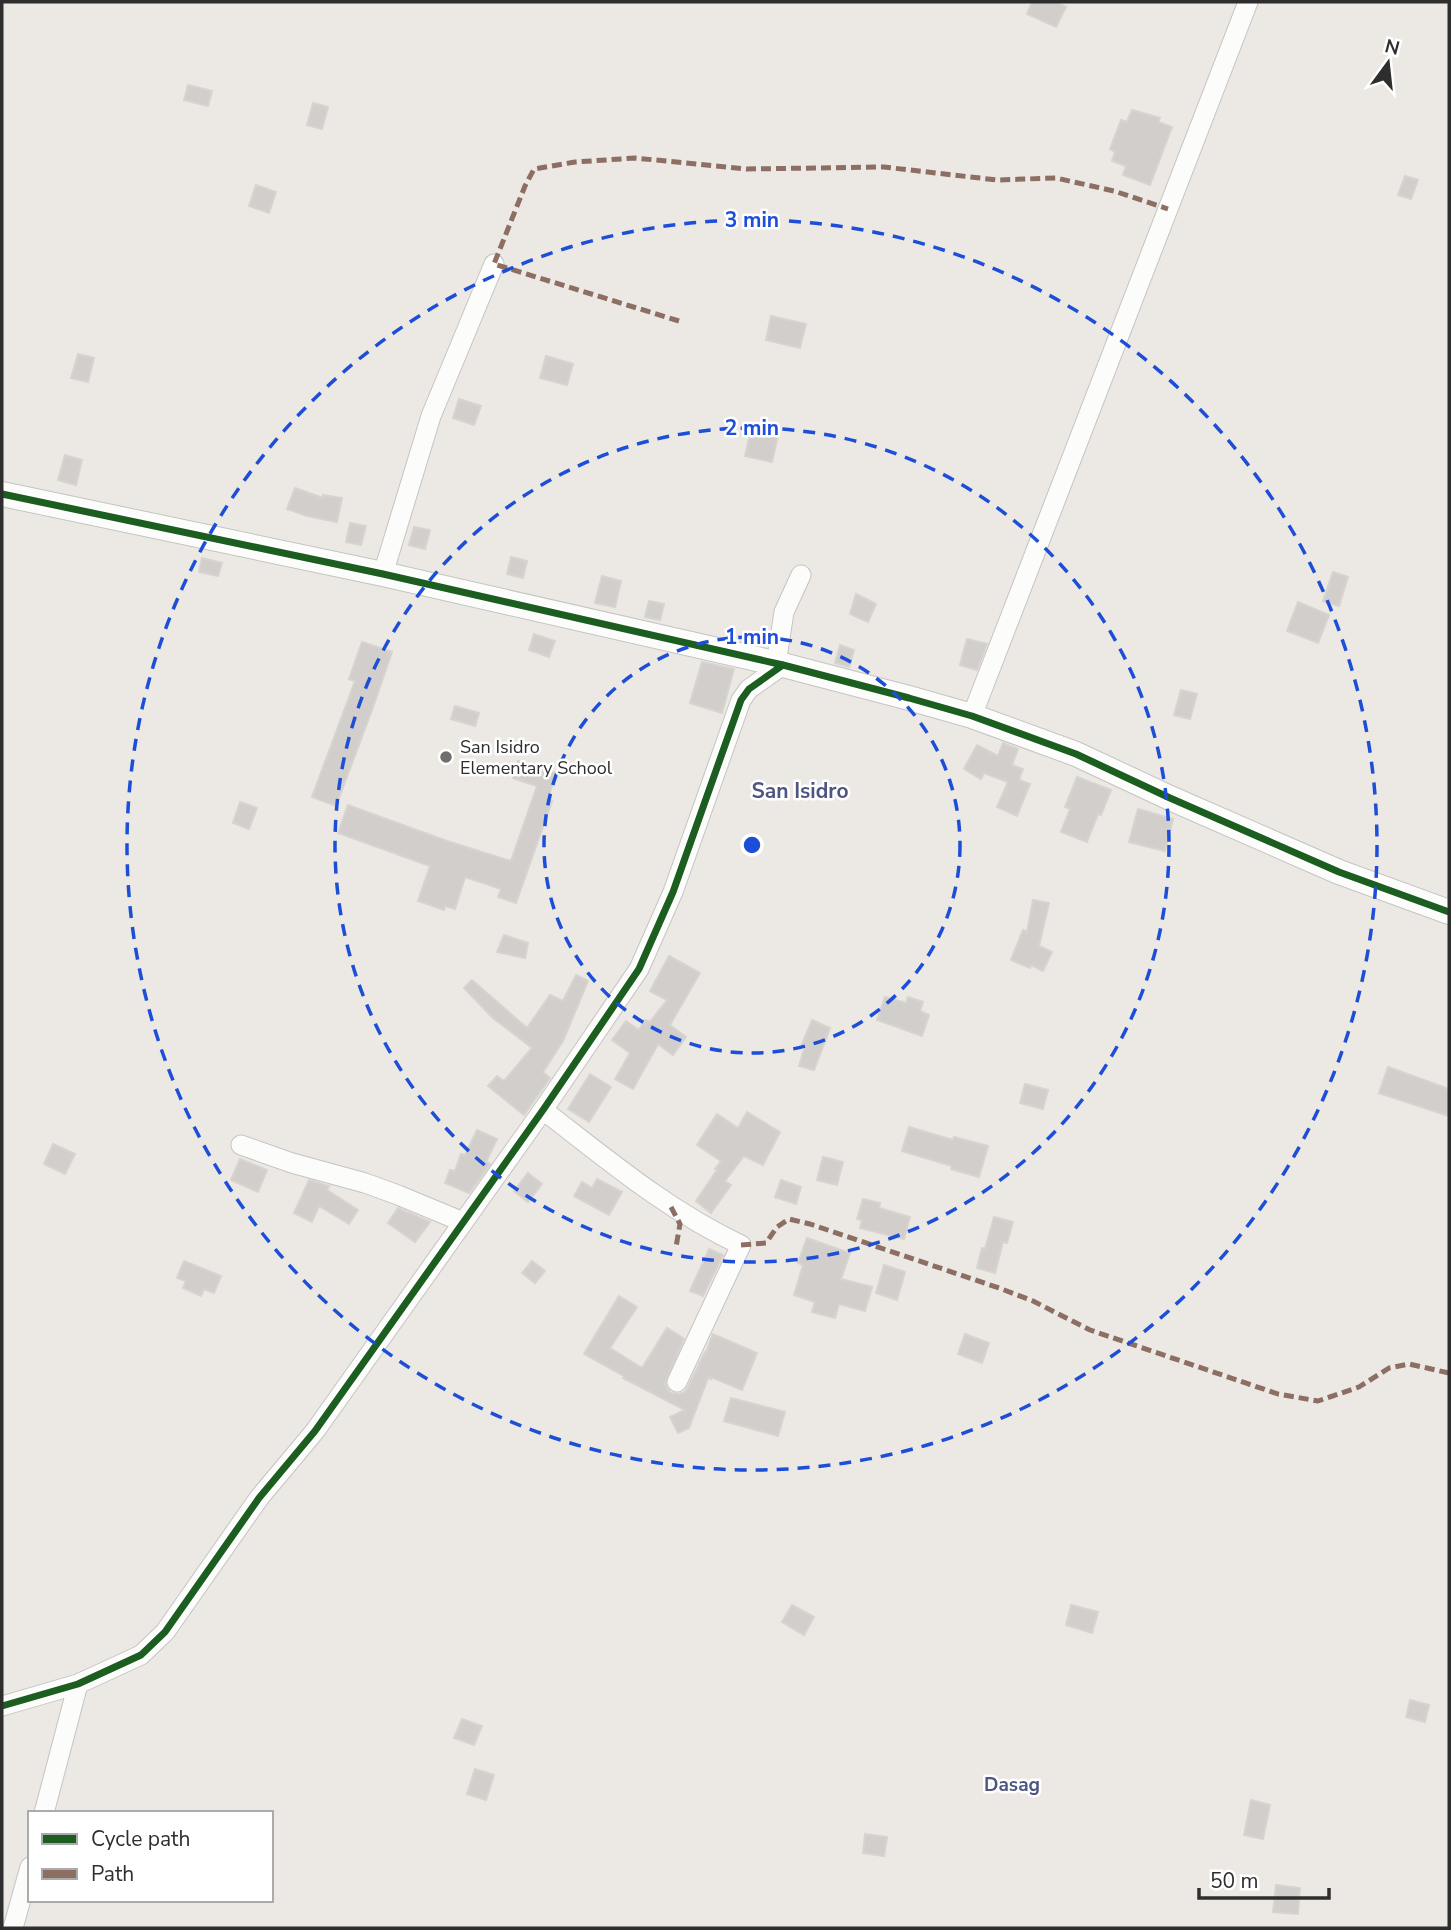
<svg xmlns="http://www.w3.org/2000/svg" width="1451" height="1930" font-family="'Nunito Sans',sans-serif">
	<rect width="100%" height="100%" fill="#ece8e4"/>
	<!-- building -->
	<path fill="#d1cecb" stroke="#d7d4d0" stroke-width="2" d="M 1032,2 L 1055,2 L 1066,7 L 1056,27 L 1027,14 Z
		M 188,85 L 212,91 L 208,106 L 184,100 Z
		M 313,103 L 328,107 L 322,129 L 307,125 Z
		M 1132,110 L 1160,118 L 1158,122 L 1172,127 L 1150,185 L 1123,175 L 1126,166 L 1112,161 L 1115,152 L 1110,149 L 1121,120 L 1127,122 Z
		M 1405,176 L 1418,180 L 1411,199 L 1398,195 Z
		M 256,185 L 276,192 L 269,213 L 249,206 Z
		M 771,316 L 806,324 L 800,348 L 766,340 Z
		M 78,354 L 94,358 L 88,382 L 71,378 Z
		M 546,356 L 573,364 L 567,385 L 540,378 Z
		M 459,399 L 481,406 L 474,425 L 453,418 Z
		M 751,430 L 778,436 L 772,462 L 745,456 Z
		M 65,455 L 82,460 L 76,485 L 58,480 Z
		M 295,488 L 323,498 L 323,495 L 342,498 L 337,522 L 307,516 L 287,509 Z
		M 350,523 L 366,526 L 361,545 L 346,542 Z
		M 414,527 L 430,530 L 425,549 L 409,545 Z
		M 511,557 L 527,561 L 523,578 L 507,574 Z
		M 202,558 L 222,563 L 218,576 L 199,572 Z
		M 1333,572 L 1348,577 L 1339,606 L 1323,601 Z
		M 602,576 L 621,581 L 615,607 L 595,603 Z
		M 856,594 L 876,604 L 868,622 L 850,614 Z
		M 649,601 L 664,604 L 660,620 L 645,617 Z
		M 1298,602 L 1329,615 L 1318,643 L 1287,631 Z
		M 534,634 L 555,641 L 549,657 L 529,650 Z
		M 967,639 L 987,644 L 977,670 L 960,665 Z
		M 362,642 L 392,652 L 372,710 L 336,806 L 312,797 L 355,681 L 349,679 Z
		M 840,645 L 854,650 L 849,667 L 835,663 Z
		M 702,662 L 734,669 L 722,713 L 690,703 Z
		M 1181,690 L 1197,694 L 1190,719 L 1174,715 Z
		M 455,706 L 479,713 L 475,726 L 451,719 Z
		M 1003,743 L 1018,749 L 1012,765 L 1023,769 L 1019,780 L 1030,784 L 1017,816 L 997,807 L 1008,782 L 984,773 L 981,779 L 964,769 L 977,745 L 998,756 Z
		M 518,761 L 556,773 L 548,799 L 552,801 L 516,903 L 498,897 L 501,889 L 465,877 L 455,909 L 445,906 L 444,910 L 418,901 L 430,866 L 338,833 L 348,805 L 447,841 L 511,861 L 537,786 L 513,778 Z
		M 1077,777 L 1111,790 L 1101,815 L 1098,814 L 1087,842 L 1061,832 L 1070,809 L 1065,807 Z
		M 240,802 L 257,808 L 249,829 L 233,823 Z
		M 1138,809 L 1173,819 L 1165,851 L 1129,842 Z
		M 1033,900 L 1049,903 L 1039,946 L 1052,952 L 1043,971 L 1031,965 L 1030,968 L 1011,960 L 1023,930 L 1027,932 Z
		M 504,935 L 528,943 L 525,958 L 497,952 Z
		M 669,956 L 700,973 L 670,1025 L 686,1037 L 673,1055 L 658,1044 L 633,1089 L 615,1079 L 630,1053 L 612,1040 L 626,1021 L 639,1030 L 645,1020 L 650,1022 L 667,1000 L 650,991 Z
		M 576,975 L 588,981 L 563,1041 L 543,1072 L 550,1078 L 524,1115 L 488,1086 L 497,1076 L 504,1081 L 532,1048 L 493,1018 L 464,988 L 472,980 L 527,1028 L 550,995 L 563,1001 Z
		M 885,997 L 906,1003 L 908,997 L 923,1002 L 920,1011 L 929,1015 L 922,1036 L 877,1020 Z
		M 812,1020 L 830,1028 L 814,1070 L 799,1066 L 805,1046 L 802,1044 Z
		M 1388,1067 L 1449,1089 L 1449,1116 L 1379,1093 Z
		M 590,1074 L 611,1087 L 589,1122 L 568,1109 Z
		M 1025,1084 L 1048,1090 L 1043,1109 L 1020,1103 Z
		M 747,1112 L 780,1132 L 763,1165 L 744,1156 L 725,1181 L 731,1185 L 711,1213 L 696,1201 L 717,1170 L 715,1169 L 721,1161 L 697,1145 L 717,1114 L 738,1128 Z
		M 909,1127 L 953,1140 L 954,1137 L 988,1146 L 979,1177 L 951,1169 L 952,1166 L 902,1151 Z
		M 477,1130 L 497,1139 L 486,1162 L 490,1164 L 469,1193 L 445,1183 L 450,1170 L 455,1171 L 461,1154 L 465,1155 Z
		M 53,1144 L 75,1154 L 65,1174 L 44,1164 Z
		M 823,1157 L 843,1162 L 837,1185 L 817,1180 Z
		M 240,1159 L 267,1170 L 258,1192 L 231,1180 Z
		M 528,1173 L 542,1184 L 528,1202 L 514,1191 Z
		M 597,1179 L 622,1192 L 609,1215 L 574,1196 L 582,1182 L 592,1188 Z
		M 309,1180 L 329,1186 L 327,1190 L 358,1210 L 349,1224 L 319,1206 L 312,1222 L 294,1213 Z
		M 781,1180 L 801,1187 L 796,1204 L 775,1197 Z
		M 863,1199 L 880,1203 L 879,1208 L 910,1217 L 904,1239 L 860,1228 L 862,1220 L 857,1219 Z
		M 398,1208 L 430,1222 L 415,1242 L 388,1223 Z
		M 994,1217 L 1013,1222 L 1007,1243 L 1003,1242 L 995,1273 L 977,1268 L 982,1248 L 985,1249 Z
		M 807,1238 L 850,1253 L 841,1279 L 872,1287 L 865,1311 L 839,1304 L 835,1318 L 812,1312 L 815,1302 L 794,1295 L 803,1265 L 798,1263 Z
		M 709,1249 L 723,1255 L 703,1296 L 690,1291 Z
		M 184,1261 L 221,1276 L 214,1293 L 204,1289 L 201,1296 L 183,1288 L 186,1281 L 177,1278 Z
		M 532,1261 L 545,1271 L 535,1283 L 522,1273 Z
		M 884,1265 L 905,1272 L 897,1300 L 876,1293 Z
		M 619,1296 L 637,1307 L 610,1348 L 642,1368 L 667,1328 L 684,1339 L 665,1382 L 667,1388 L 671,1393 L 679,1394 L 685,1392 L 688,1387 L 705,1352 L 706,1352 L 713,1334 L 757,1353 L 742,1390 L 711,1377 L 711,1379 L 708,1378 L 689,1428 L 678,1433 L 670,1417 L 685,1410 L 623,1378 L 624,1376 L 584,1354 Z
		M 965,1334 L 989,1343 L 982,1363 L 958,1354 Z
		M 731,1398 L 785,1412 L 778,1436 L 724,1421 Z
		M 792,1605 L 814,1617 L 804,1635 L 782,1622 Z
		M 1071,1605 L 1098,1612 L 1092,1633 L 1066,1625 Z
		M 1410,1700 L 1429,1705 L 1425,1722 L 1406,1717 Z
		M 462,1719 L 482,1726 L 474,1745 L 454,1738 Z
		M 475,1769 L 494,1775 L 486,1800 L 467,1794 Z
		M 1251,1800 L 1270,1805 L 1263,1839 L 1244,1835 Z
		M 865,1834 L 887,1837 L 884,1856 L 863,1853 Z
		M 1276,1885 L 1300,1888 L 1298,1914 L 1273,1912 Z"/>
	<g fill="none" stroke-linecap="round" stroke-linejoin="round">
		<!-- minor casing -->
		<g stroke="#c5c4c5" stroke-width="21">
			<path id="minor" d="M 383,574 L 431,416 L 494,264
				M 776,664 L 784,612 L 801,575
				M 972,716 L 1248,2
				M 543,1110 C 607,1159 668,1211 741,1245 L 677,1382
				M 241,1145 L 292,1163 L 365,1183 L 398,1195 L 463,1222
				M 2,1706 L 78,1684 L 141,1655 L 165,1632 L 259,1498 L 315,1431 L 543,1110 L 639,969 L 673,892 L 741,700 L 749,689 L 783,665
				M 44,1813 L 78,1684
				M 13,1928 L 30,1867"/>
		</g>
		<!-- tertiary casing -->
		<g stroke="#c5c4c5" stroke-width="26">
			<path id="tertiary" d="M 2,494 L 383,574 L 783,665 L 909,698 L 972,716 L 1076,754 L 1170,798 L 1339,872 L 1449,912"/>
		</g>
		<!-- minor -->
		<use href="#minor" stroke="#fcfcfb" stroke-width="19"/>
		<!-- tertiary -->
		<use href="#tertiary" stroke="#fcfcfb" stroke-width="24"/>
		<!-- quiet -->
		<path stroke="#8d6e63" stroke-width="5" stroke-dasharray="10 5" stroke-linecap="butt" d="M 679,321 L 494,264 L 525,186 L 534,169 L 575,162 L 635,158 L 747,169 L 884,167 L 997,180 L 1056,178 L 1114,191 L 1168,209
			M 671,1207 L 680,1224 L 676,1247
			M 741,1245 L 766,1243 L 777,1227 L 789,1219 L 810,1224 L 999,1288 L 1033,1301 L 1090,1330 L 1278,1394 L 1318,1401 L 1359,1387 L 1389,1368 L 1409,1364 L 1449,1373"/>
		<!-- cycleway casing -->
		<g stroke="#fff" stroke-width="11">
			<path id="cycleway" d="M 2,494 L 383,574 L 783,665 L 909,698 L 972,716 L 1076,754 L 1170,798 L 1339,872 L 1449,912
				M 2,1706 L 78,1684 L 141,1655 L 165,1632 L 259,1498 L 315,1431 L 543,1110 L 639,969 L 673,892 L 741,700 L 749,689 L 783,665"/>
		</g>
		<!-- cycleway -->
		<use href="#cycleway" stroke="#1b5e20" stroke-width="7"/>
	</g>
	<!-- distance rings -->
	<g fill="none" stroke="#1d4ed8" stroke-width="3.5" stroke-dasharray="12 9">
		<circle cx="752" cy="845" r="208"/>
		<circle cx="752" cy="845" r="417"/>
		<circle cx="752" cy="845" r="625"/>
	</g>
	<!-- markers -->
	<circle fill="#706f6e" stroke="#fff" stroke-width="2.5" cx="446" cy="757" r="7"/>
	<g text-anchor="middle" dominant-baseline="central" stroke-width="5" stroke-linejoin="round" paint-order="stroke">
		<!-- poi labels -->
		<g font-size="18" fill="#2e2e2e" stroke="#fff" text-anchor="start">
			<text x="460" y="747">San Isidro<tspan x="460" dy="21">Elementary School</tspan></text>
		</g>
		<!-- neighbourhood labels -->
		<g font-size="19" font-weight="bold" fill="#4d5680" stroke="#fff">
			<text x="1012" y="1785">Dasag</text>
		</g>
		<!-- quarter labels -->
		<g font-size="21" font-weight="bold" fill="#4d5680" stroke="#fff">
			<text x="800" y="791">San Isidro</text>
		</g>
	</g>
	<circle cx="752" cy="845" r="10" fill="#1d4ed8" stroke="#fff" stroke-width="3.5"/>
	<g font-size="21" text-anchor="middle" font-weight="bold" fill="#1d4ed8" stroke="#fff" stroke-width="5" stroke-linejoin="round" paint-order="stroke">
		<text x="752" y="227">3 min</text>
		<text x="752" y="435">2 min</text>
		<text x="752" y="644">1 min</text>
	</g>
	<!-- border -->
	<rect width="1451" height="1930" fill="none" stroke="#2e2e2e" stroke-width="7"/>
	<!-- legend -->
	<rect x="28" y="1811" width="245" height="91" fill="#ffffff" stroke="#ababab" stroke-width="2"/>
	<rect x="42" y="1834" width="35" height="10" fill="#1b5e20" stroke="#ababab" stroke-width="2"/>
	<text x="91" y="1846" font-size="21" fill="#2e2e2e">Cycle path</text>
	<rect x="42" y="1869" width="35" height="10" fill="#8d6e63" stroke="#ababab" stroke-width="2"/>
	<text x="91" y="1881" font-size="21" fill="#2e2e2e">Path</text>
	<!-- north arrow -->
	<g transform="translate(1388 63) rotate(15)" stroke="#ffffff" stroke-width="5" paint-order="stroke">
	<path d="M0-5L12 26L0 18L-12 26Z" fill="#2e2e2e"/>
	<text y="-10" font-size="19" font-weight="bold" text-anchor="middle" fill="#2e2e2e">N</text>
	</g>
	<!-- scale -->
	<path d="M1199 1888v10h130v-10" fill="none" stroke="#2e2e2e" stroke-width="3.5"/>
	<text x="1210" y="1888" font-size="21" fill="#2e2e2e" stroke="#ffffff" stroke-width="5" paint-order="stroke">50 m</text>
</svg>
